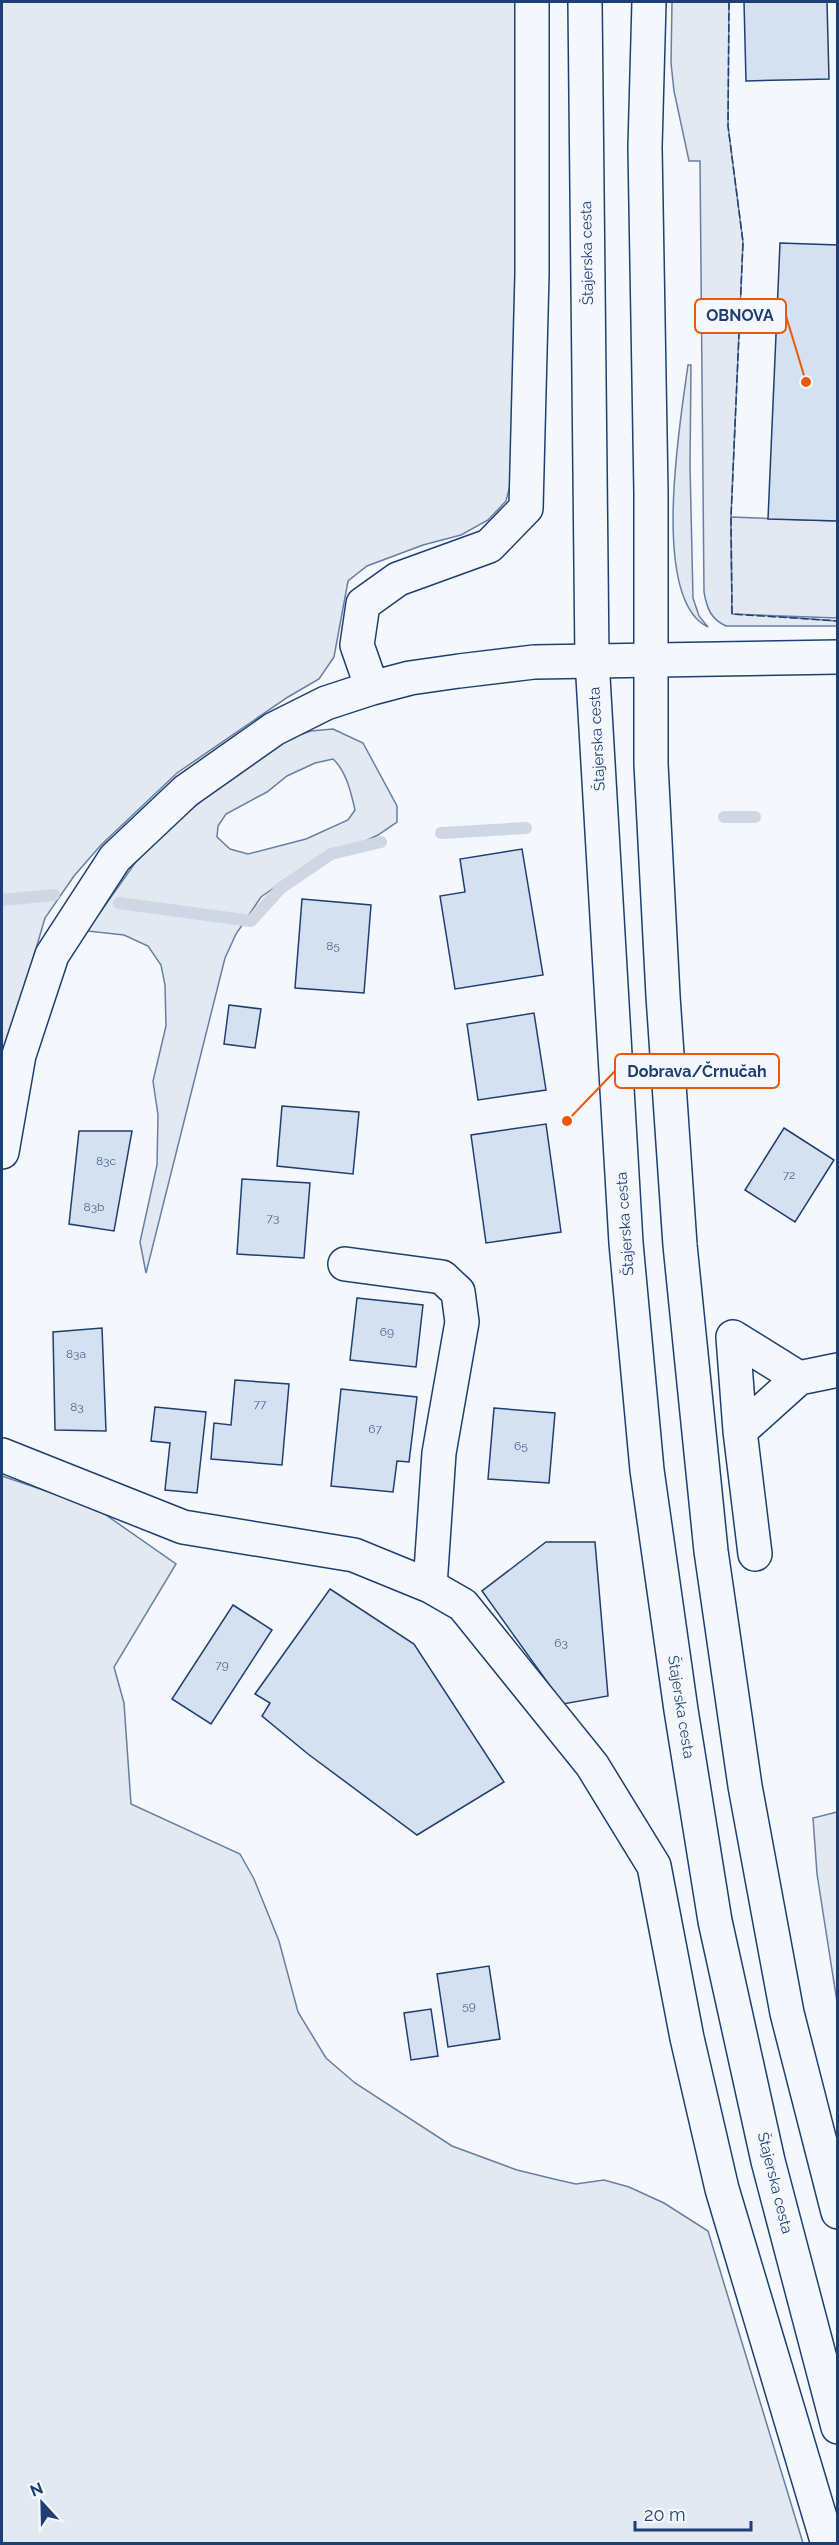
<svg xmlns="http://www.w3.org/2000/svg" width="839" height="2545" font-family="Raleway,sans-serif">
	<rect width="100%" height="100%" fill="#f4f7fb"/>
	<!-- green -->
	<path fill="#e3e9f0" stroke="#687fa3" stroke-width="1.5" fill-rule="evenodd" d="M 2,2 L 518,2 L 516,375 L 513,473 L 506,501 L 488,520 L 461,535 L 423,545 L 367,566 L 348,581 L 334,657 L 319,679 L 288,697 L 177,773 L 101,845 L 74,876 L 45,918 L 2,1064 Z
		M 672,2 L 729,2 L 728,126 L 743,242 L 731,517 L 732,613 L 837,621 L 837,626 L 726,626 C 711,619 707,609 704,592 L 700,161 L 689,161 L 674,91 L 671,63 Z
		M 688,365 L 691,365 L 690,466 L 693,598 L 699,616 L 708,627 C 649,599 681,417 688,365 Z
		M 333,729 L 363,743 L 397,806 L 397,822 L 378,835 L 288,878 L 261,897 L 236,934 L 225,958 L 146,1273 L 140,1242 L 157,1165 L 158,1115 L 153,1081 L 166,1026 L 165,985 L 161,965 L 148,946 L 124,935 L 87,931 L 135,863 L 164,832 L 222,784 L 284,740 L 311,731 ZM 333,759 C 346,771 351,792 355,810 L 348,820 L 306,839 L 248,854 L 230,849 L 217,837 L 218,826 L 226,814 L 267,792 L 287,776 L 315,763 Z
		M 2,1476 L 96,1508 L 176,1564 L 114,1667 L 124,1703 L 131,1804 L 240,1854 L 254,1879 L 279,1941 L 298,2012 L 326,2058 L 355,2083 L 452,2146 L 517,2170 L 558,2180 L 576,2184 L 604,2180 L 629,2187 L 664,2203 L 708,2231 L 803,2543 L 2,2543 Z
		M 837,1812 L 838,1812 L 837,2002 L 817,1874 L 813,1818 Z"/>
	<!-- parking -->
	<path fill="#e3e8f0" stroke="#687fa3" stroke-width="1.5" d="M 731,517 L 837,521 L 837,618 L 732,614 Z"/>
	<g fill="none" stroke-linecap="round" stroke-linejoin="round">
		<!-- stream -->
		<path stroke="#cfd7e4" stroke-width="12" d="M 724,817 L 755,817
			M 441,833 L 526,828
			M 2,900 L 54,895
			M 119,903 L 251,921 L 281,888 L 331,854 L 381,842"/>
	</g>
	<!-- building -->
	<path fill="#d5e0f0" stroke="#1d3f73" stroke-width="1.5" d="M 744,2 L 827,2 L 829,79 L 746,81 Z
		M 780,243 L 838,245 L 838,521 L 768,519 Z
		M 522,849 L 543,975 L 455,989 L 440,896 L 465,892 L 460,859 Z
		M 302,899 L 371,905 L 364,993 L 295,988 Z
		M 229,1005 L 261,1009 L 255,1048 L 224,1044 Z
		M 534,1013 L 546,1090 L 478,1100 L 467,1024 Z
		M 282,1106 L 359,1112 L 353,1174 L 277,1166 Z
		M 546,1124 L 561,1232 L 486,1243 L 471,1135 Z
		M 784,1128 L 834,1160 L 795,1222 L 745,1190 Z
		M 79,1131 L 132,1131 L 114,1231 L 69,1224 Z
		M 242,1179 L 310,1183 L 304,1258 L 237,1254 Z
		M 357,1298 L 423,1305 L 416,1367 L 350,1360 Z
		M 102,1328 L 106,1431 L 55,1430 L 53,1332 Z
		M 235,1380 L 289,1384 L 282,1465 L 211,1459 L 214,1423 L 231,1425 Z
		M 341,1389 L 417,1397 L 409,1462 L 397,1461 L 393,1492 L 331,1486 Z
		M 155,1407 L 206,1412 L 197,1493 L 165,1490 L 170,1443 L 151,1441 Z
		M 494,1408 L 555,1413 L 549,1483 L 488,1479 Z
		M 546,1542 L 595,1542 L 608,1696 L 563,1704 L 482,1591 Z
		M 330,1589 L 414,1644 L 504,1782 L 417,1835 L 308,1754 L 262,1716 L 270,1703 L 255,1694 Z
		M 233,1605 L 272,1630 L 211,1724 L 172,1699 Z
		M 489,1966 L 500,2039 L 448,2047 L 437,1974 Z
		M 431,2009 L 438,2056 L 411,2060 L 404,2013 Z"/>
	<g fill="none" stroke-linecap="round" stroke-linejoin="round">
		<!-- minor casing -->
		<g stroke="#1d3f73" stroke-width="36">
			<path id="minor" d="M 372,688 L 357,645 L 363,604 L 398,579 L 489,546 L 526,508 L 532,274 L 532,2
				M 2,1152 L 19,1055 L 52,955 L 115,858 L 186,791 L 274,729 L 326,703 L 372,688 L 410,678 L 459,671 L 534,662 L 838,657
				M 345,1264 L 442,1277 L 458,1292 L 462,1322 L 439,1453 L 430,1586
				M 733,1337 L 799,1378 L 838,1370
				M 733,1337 L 740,1431
				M 2,1455 L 183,1527 L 354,1555 L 430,1586 L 463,1605 L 592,1765 L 654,1866 L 687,2038 L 722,2189 L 828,2544
				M 755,1554 L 740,1431 L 799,1378"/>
		</g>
		<!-- primary casing -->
		<g stroke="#1d3f73" stroke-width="36">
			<path id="primary" d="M 585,2 L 592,660 L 626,1243 L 647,1470 L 681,1710 L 715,1921 L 768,2161 L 838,2427
				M 649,2 L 645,147 L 651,493 L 651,764 L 663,996 L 680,1245 L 711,1551 L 745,1786 L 787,2013 L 838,2212"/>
		</g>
		<!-- minor -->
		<use href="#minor" stroke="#f4f7fb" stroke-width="33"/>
		<!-- primary -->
		<use href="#primary" stroke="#f4f7fb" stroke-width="33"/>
		<!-- fence -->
		<path stroke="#1d3f73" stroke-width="1.5" stroke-dasharray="8 3" stroke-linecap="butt" d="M 729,2 L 728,126 L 743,242 L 731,517 L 732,614 L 838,621"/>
	</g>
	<g text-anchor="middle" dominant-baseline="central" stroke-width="4.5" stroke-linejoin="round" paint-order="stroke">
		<!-- number labels -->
		<g font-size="12" fill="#4b6792">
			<text x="333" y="946">85</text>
			<text x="106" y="1161">83c</text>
			<text x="789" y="1175">72</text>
			<text x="94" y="1207">83b</text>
			<text x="273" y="1218">73</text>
			<text x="387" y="1332">69</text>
			<text x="76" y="1354">83a</text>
			<text x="260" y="1404">77</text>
			<text x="77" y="1407">83</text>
			<text x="375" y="1429">67</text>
			<text x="521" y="1446">65</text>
			<text x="561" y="1643">63</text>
			<text x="222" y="1665">79</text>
			<text x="469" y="2006">59</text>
		</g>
		<!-- street labels -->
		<g font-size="15" fill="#1d3f73" stroke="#f4f7fb">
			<text transform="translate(587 253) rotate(-91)">Štajerska cesta</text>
			<text transform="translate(597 739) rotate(-93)">Štajerska cesta</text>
			<text transform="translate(625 1224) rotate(-94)">Štajerska cesta</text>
			<text transform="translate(681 1707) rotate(81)">Štajerska cesta</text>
			<text transform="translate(775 2183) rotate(76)">Štajerska cesta</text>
		</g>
	</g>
	<!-- callouts -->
	<path fill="none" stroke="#e8590c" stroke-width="2" d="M806 382L786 316M567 1121L615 1071"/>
	<g fill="#e8590c" stroke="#f4f7fb" stroke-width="2">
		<circle cx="806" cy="382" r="6"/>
		<circle cx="567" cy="1121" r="6"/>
	</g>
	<g fill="#f4f7fb" stroke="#e8590c" stroke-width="2">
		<rect x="695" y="299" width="91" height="34" rx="6"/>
		<rect x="615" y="1054" width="164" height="34" rx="6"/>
	</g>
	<g font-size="16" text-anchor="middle" font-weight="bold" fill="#1d3f73">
		<text x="740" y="321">OBNOVA</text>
		<text x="697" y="1077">Dobrava/Črnučah</text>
	</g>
	<!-- border -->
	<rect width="839" height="2545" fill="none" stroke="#1d3f73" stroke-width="6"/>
	<!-- north arrow -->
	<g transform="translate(42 2503) rotate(338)" stroke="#f4f7fb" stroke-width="4.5" paint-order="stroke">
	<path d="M0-4.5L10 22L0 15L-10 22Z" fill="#1d3f73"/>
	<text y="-9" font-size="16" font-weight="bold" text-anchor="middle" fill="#1d3f73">N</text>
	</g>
	<!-- scale -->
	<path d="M635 2521v9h116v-9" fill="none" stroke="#1d3f73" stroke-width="3"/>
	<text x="644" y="2521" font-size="18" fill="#1d3f73" stroke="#f4f7fb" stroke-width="4.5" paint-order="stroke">20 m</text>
</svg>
